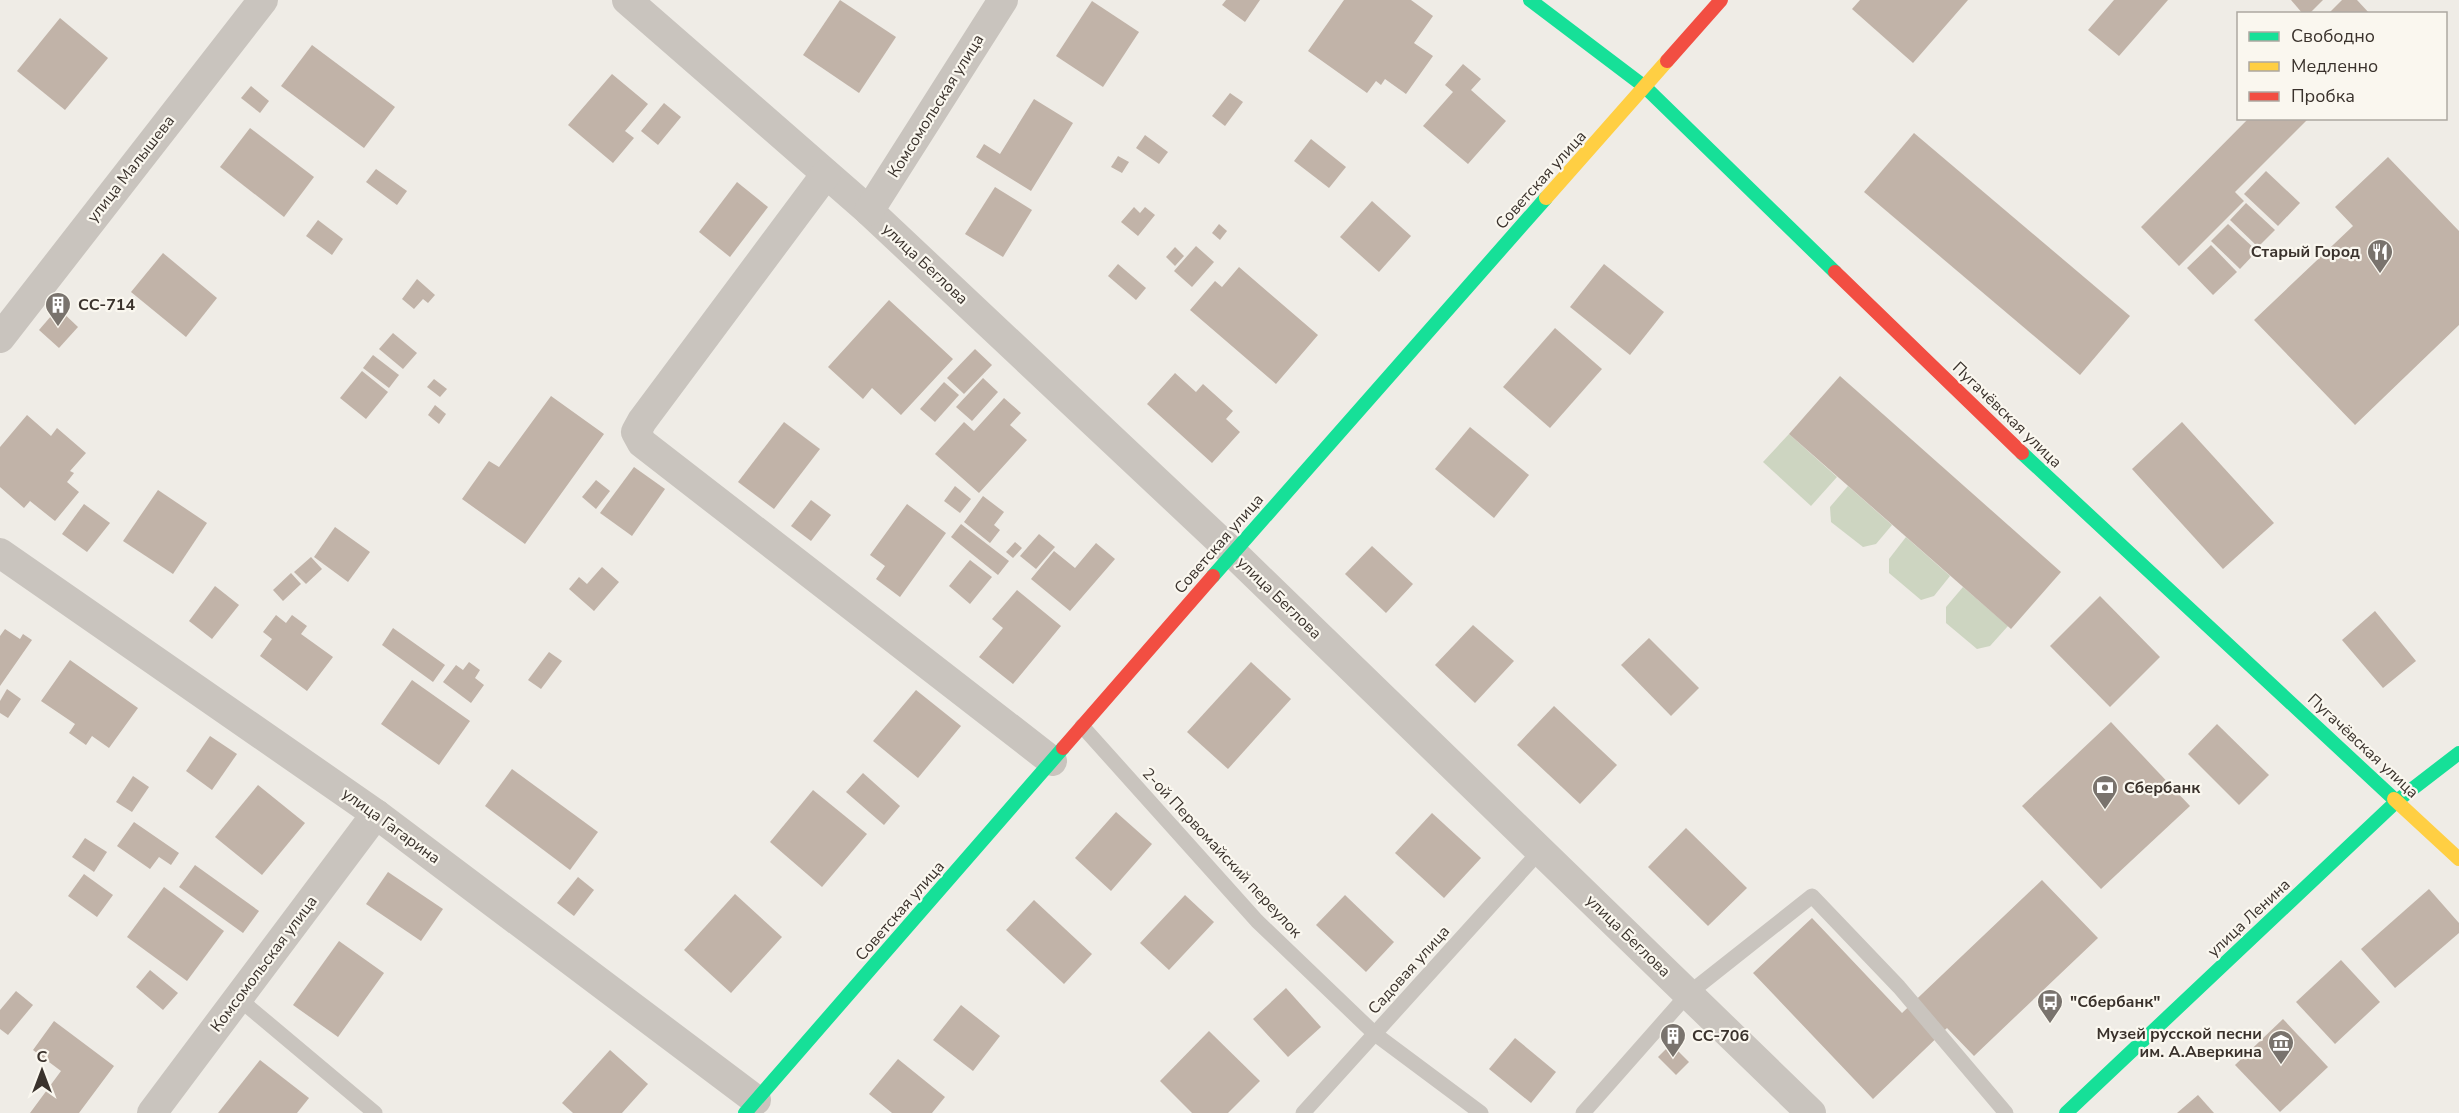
<svg xmlns="http://www.w3.org/2000/svg" width="2459" height="1113" font-family="'Nunito Sans',sans-serif">
  <style>
    .green { fill: #cdd5c1 }
    .building { fill: #c1b3a8 }
    .lines { fill: none; stroke-linecap: round; stroke-linejoin: round }
    .lane { stroke: #c9c4be; stroke-width: 15 }
    .street { stroke: #c9c4be; stroke-width: 30 }
    .fast { stroke: #16e098; stroke-width: 14 }
    .slow { stroke: #ffcf43; stroke-width: 14 }
    .jam { stroke: #f24e42; stroke-width: 14 }
    .labels { text-anchor: middle; dominant-baseline: central; stroke-width: 4.5; stroke-linejoin: round; paint-order: stroke }
    .street-label { font-size: 16px; fill: #3a322c; stroke: #faf7ef }
    .poi-label { font-size: 16px; font-weight: bold; fill: #3a322c; stroke: #faf7ef; text-anchor: start }
  </style>
  <rect width="100%" height="100%" fill="#efece6"/>
  <g class="green">
    <path d="M1789 434 1837 477 1811 506 1763 462Z"/>
    <path d="M1848 486 1892 525 1876 544 1863 547 1831 522 1830 507Z"/>
    <path d="M1906 537 1950 576 1934 596 1921 600 1889 573V559Z"/>
    <path d="M1963 587 2008 626 1990 646 1977 649 1946 623V607Z"/>
  </g>
  <g class="building">
    <path d="M840 0 896 37 859 93 803 55Z"/>
    <path d="M1226 0H1260L1245 22 1222 5Z"/>
    <path d="M1344 0H1411L1433 16 1414 43 1433 56 1406 94 1385 79 1381 85 1376 81 1367 93 1308 51Z"/>
    <path d="M1860 0H1968L1913 63 1852 9Z"/>
    <path d="M2114 0H2168L2119 56 2088 30Z"/>
    <path d="M2291 0H2323L2309 14H2303Z"/>
    <path d="M2342 0H2357L2370 14H2328Z"/>
    <path d="M1092 1 1139 32 1103 87 1056 56Z"/>
    <path d="M60 18 108 58 65 110 17 71Z"/>
    <path d="M312 45 395 107 364 148 281 86Z"/>
    <path d="M1463 64 1481 79 1471 90 1506 121 1468 164 1423 126 1453 92 1445 85Z"/>
    <path d="M612 74 648 104 625 131 634 138 613 163 568 125Z"/>
    <path d="M251 86 269 101 260 113 241 98Z"/>
    <path d="M1230 93 1243 102 1225 126 1212 116Z"/>
    <path d="M1034 99 1073 123 1031 191 976 157 984 144 1000 154Z"/>
    <path d="M664 103 681 117 658 145 641 131Z"/>
    <path d="M2249 118H2309L2235 192 2244 201 2179 266 2141 227Z"/>
    <path d="M250 128 314 177 284 217 220 167Z"/>
    <path d="M1914 133 2130 316 2080 375 1864 192Z"/>
    <path d="M1145 135 1168 152 1159 164 1136 148Z"/>
    <path d="M1311 139 1346 167 1329 188 1294 161Z"/>
    <path d="M1118 156 1129 162 1122 173 1111 167Z"/>
    <path d="M2388 157 2459 231V325L2355 425 2254 320 2353 226 2335 207Z"/>
    <path d="M376 169 407 191 397 205 366 182Z"/>
    <path d="M2266 171 2300 203 2278 226 2244 194Z"/>
    <path d="M737 182 768 207 730 257 699 232Z"/>
    <path d="M995 187 1032 210 1003 257 965 234Z"/>
    <path d="M1372 201 1411 236 1379 272 1340 237Z"/>
    <path d="M2246 203 2275 230 2258 247 2230 220Z"/>
    <path d="M1134 207 1140 213 1145 207 1155 215 1138 236 1121 222Z"/>
    <path d="M318 220 343 239 332 255 306 236Z"/>
    <path d="M1219 224 1227 231 1220 240 1212 233Z"/>
    <path d="M2228 224 2257 251 2240 269 2211 241Z"/>
    <path d="M2211 245 2237 272 2213 295 2187 268Z"/>
    <path d="M1196 246 1214 262 1192 287 1174 271Z"/>
    <path d="M1175 247 1184 256 1175 266 1166 257Z"/>
    <path d="M163 253 217 298 186 337 131 292Z"/>
    <path d="M1118 264 1146 288 1136 300 1108 276Z"/>
    <path d="M1604 264 1664 312 1630 355 1570 307Z"/>
    <path d="M1239 267 1318 335 1276 384 1190 310 1215 281 1222 287Z"/>
    <path d="M417 279 435 295 428 303 423 299 414 309 402 299Z"/>
    <path d="M889 300 953 359 901 415 872 388 863 399 828 367Z"/>
    <path d="M58 308 78 327 59 348 39 330Z"/>
    <path d="M1555 328 1602 369 1550 428 1503 387Z"/>
    <path d="M393 333 417 353 403 369 379 349Z"/>
    <path d="M975 349 992 365 964 394 947 378Z"/>
    <path d="M373 355 399 375 389 388 363 368Z"/>
    <path d="M362 371 388 392 366 419 340 398Z"/>
    <path d="M1175 373 1196 392 1203 384 1233 411 1226 419 1240 432 1212 463 1147 404Z"/>
    <path d="M1840 376 2061 572 2011 629 1789 434Z"/>
    <path d="M983 378 998 392 972 421 956 407Z"/>
    <path d="M434 379 447 389 440 397 427 387Z"/>
    <path d="M944 382 959 395 935 422 920 409Z"/>
    <path d="M551 396 604 434 525 544 462 499 489 461 499 467Z"/>
    <path d="M1004 398 1021 413 1010 425 1027 440 979 493 935 454 964 422 974 431Z"/>
    <path d="M435 405 446 414 439 424 428 415Z"/>
    <path d="M27 415 51 436 57 428 86 453 70 471 74 473 67 482 79 492 55 521 30 501 24 508 0 487V447Z"/>
    <path d="M784 422 820 449 774 509 738 482Z"/>
    <path d="M2182 422 2274 523 2223 569 2132 469Z"/>
    <path d="M1470 427 1529 475 1494 518 1435 469Z"/>
    <path d="M634 467 665 489 632 536 600 513Z"/>
    <path d="M596 480 610 491 596 509 582 497Z"/>
    <path d="M955 486 971 499 960 513 944 501Z"/>
    <path d="M158 490 207 523 173 574 123 541Z"/>
    <path d="M983 496 1004 512 994 525 1000 530 990 543 964 522Z"/>
    <path d="M811 500 831 515 811 541 791 526Z"/>
    <path d="M84 504 110 523 87 552 62 534Z"/>
    <path d="M907 504 946 533 900 597 876 579 885 566 870 555Z"/>
    <path d="M961 524 1009 561 998 575 951 537Z"/>
    <path d="M335 527 370 552 348 582 314 557Z"/>
    <path d="M1039 534 1055 547 1036 569 1020 556Z"/>
    <path d="M1015 542 1022 548 1013 558 1006 552Z"/>
    <path d="M1096 543 1115 559 1070 611 1031 579 1054 551 1075 568Z"/>
    <path d="M1372 546 1413 584 1386 613 1345 574Z"/>
    <path d="M311 557 322 569 306 584 294 572Z"/>
    <path d="M970 560 992 577 970 604 949 586Z"/>
    <path d="M602 567 619 582 594 611 569 589 579 577 587 584Z"/>
    <path d="M291 573 301 584 283 601 273 590Z"/>
    <path d="M215 586 239 605 212 639 189 621Z"/>
    <path d="M1017 590 1061 626 1013 684 979 657 1003 628 992 619Z"/>
    <path d="M2100 596 2160 657 2110 707 2050 646Z"/>
    <path d="M2375 611 2416 661 2383 688 2342 640Z"/>
    <path d="M276 615 286 623 292 615 307 626 301 634 333 657 307 691 260 656 272 639 263 632Z"/>
    <path d="M1473 625 1514 661 1475 703 1435 665Z"/>
    <path d="M393 628 445 665 433 682 382 645Z"/>
    <path d="M5 629 20 639 23 634 32 640 0 686V636Z"/>
    <path d="M1649 638 1699 688 1671 716 1621 665Z"/>
    <path d="M549 652 562 661 541 689 528 680Z"/>
    <path d="M70 660 138 708 109 748 92 736 86 745 69 733 75 724 41 701Z"/>
    <path d="M469 662 480 670 475 678 484 685 471 703 443 682 456 665 463 670Z"/>
    <path d="M1251 662 1291 699 1228 769 1187 732Z"/>
    <path d="M412 680 470 721 439 765 381 724Z"/>
    <path d="M7 689 21 699 8 718 0 713V701Z"/>
    <path d="M916 690 961 726 918 778 873 741Z"/>
    <path d="M1554 706 1617 765 1580 804 1517 745Z"/>
    <path d="M2111 722 2190 806 2101 889 2022 806Z"/>
    <path d="M2217 724 2269 775 2239 805 2188 754Z"/>
    <path d="M210 736 237 754 212 790 186 771Z"/>
    <path d="M512 769 598 832 570 870 485 806Z"/>
    <path d="M863 773 900 806 884 825 846 792Z"/>
    <path d="M133 776 149 787 132 812 116 802Z"/>
    <path d="M258 785 305 823 262 875 215 837Z"/>
    <path d="M813 790 867 834 822 887 770 842Z"/>
    <path d="M1116 812 1152 844 1111 891 1075 858Z"/>
    <path d="M1432 813 1481 858 1444 898 1395 853Z"/>
    <path d="M134 822 179 853 171 865 159 857 150 869 117 846Z"/>
    <path d="M1686 828 1747 888 1708 926 1648 867Z"/>
    <path d="M85 838 107 852 94 872 72 857Z"/>
    <path d="M195 865 259 911 243 933 179 887Z"/>
    <path d="M388 872 443 909 421 941 366 904Z"/>
    <path d="M84 874 113 895 97 917 68 896Z"/>
    <path d="M578 877 594 890 574 916 557 903Z"/>
    <path d="M2042 880 2098 938 1974 1056 1947 1028 1873 1099 1753 973 1812 918 1902 1013Z"/>
    <path d="M164 887 224 931 187 981 127 937Z"/>
    <path d="M2429 889 2459 923V933L2395 988 2361 949Z"/>
    <path d="M735 894 782 937 731 993 684 950Z"/>
    <path d="M1185 895 1214 922 1169 970 1140 943Z"/>
    <path d="M1345 895 1394 942 1366 972 1316 925Z"/>
    <path d="M1034 900 1092 954 1064 984 1006 930Z"/>
    <path d="M339 941 384 973 338 1037 293 1005Z"/>
    <path d="M2341 960 2380 1002 2335 1044 2296 1002Z"/>
    <path d="M150 970 178 993 163 1010 136 987Z"/>
    <path d="M1286 988 1321 1027 1288 1057 1253 1019Z"/>
    <path d="M16 991 33 1005 8 1035 0 1029V1010Z"/>
    <path d="M961 1005 1000 1036 973 1071 933 1040Z"/>
    <path d="M2283 1019 2328 1067 2280 1112 2235 1065Z"/>
    <path d="M54 1021 114 1066 79 1113H30L61 1071 33 1050Z"/>
    <path d="M1209 1031 1260 1081 1228 1113H1192L1160 1081Z"/>
    <path d="M1515 1038 1556 1072 1531 1103 1489 1069Z"/>
    <path d="M1671 1044 1689 1062 1676 1075 1658 1057Z"/>
    <path d="M610 1050 648 1084 622 1113H573L562 1103Z"/>
    <path d="M898 1059 945 1097 932 1113H892L869 1094Z"/>
    <path d="M260 1060 309 1098 297 1113H218Z"/>
    <path d="M2198 1095 2214 1113H2177Z"/>
  </g>
  <g class="lines">
    <g class="lane">
      <path d="M1082 726 1257 921 1375 1034 1481 1113"/>
      <path d="M238 998 375 1113"/>
      <path d="M1303 1113 1540 851"/>
      <path d="M1583 1113 1688 994 1812 896 1899 987 2006 1113"/>
    </g>
    <g class="street">
      <path d="M627 0 869 211 1233 553 1811 1113"/>
      <path d="M826 174 642 421 636 432 642 443 1052 761"/>
      <path d="M869 211 1003 0"/>
      <path d="M0 338 263 0"/>
      <path d="M0 553 376 814 756 1100"/>
      <path d="M152 1113 376 814"/>
    </g>
    <g class="fast">
      <path d="M1530 0 1645 87 1835 272"/>
      <path d="M2022 453 2394 799"/>
      <path d="M1213 576 1546 198"/>
      <path d="M745 1113 1063 748"/>
      <path d="M2066 1113 2398 800 2459 753"/>
    </g>
    <g class="slow">
      <path d="M1546 198 1667 61"/>
      <path d="M2394 799 2459 859"/>
    </g>
    <g class="jam">
      <path d="M1667 61 1721 0"/>
      <path d="M1835 272 2022 453"/>
      <path d="M1063 748 1213 576"/>
    </g>
  </g>
  <defs>
    <symbol id="restaurant-pin" viewBox="-11 -11 22 30"><path d="M0 17L-7.5 6A9.5 9.5 0 1 1 7.5 6Z" fill="#79736d" stroke="#faf7ef"/><path d="M-5-6h1v4h1v-4h1v4h1v-4h1v5L-1.5 .5V6h-2V.5L-5-1ZM5-6V6H3V1.5H1.5Q1.5-4 5-6Z" fill="#fff"/></symbol>
    <symbol id="building-pin" viewBox="-11 -11 22 30"><path d="M0 17L-7.5 6A9.5 9.5 0 1 1 7.5 6Z" fill="#79736d" stroke="#faf7ef"/><path d="M-4-6H4V6H1V3H-1V6H-4ZM-2.5-4.3h1.7v1.8h-1.7ZM.8-4.3h1.7v1.8H.8ZM-2.5-1h1.7V.8h-1.7ZM.8-1h1.7V.8H.8Z" fill="#fff"/></symbol>
    <symbol id="bank-pin" viewBox="-11 -11 22 30"><path d="M0 17L-7.5 6A9.5 9.5 0 1 1 7.5 6Z" fill="#79736d" stroke="#faf7ef"/><path d="M-6-4H6V4H-6ZM0-2.3a2.3 2.3 0 1 0 0 4.6a2.3 2.3 0 1 0 0-4.6Z" fill="#fff"/></symbol>
    <symbol id="bus-pin" viewBox="-11 -11 22 30"><path d="M0 17L-7.5 6A9.5 9.5 0 1 1 7.5 6Z" fill="#79736d" stroke="#faf7ef"/><path d="M-5-6H5V4H4V6H2V4H-2V6H-4V4H-5ZM-3.5-4V0h7V-4ZM-3.5 1.2v1.5H-2V1.2ZM2 1.2v1.5H3.5V1.2Z" fill="#fff"/></symbol>
    <symbol id="museum-pin" viewBox="-11 -11 22 30"><path d="M0 17L-7.5 6A9.5 9.5 0 1 1 7.5 6Z" fill="#79736d" stroke="#faf7ef"/><path d="M0-6L6-3V-2H-6V-3ZM-5-1h2V3h-2ZM-1-1h2V3h-2ZM3-1h2V3H3ZM-6 4H6V6H-6Z" fill="#fff"/></symbol>
  </defs>
  <g fill-rule="evenodd">
    <use href="#restaurant-pin" x="2365" y="237" width="30" height="40"/>
    <use href="#building-pin" x="43" y="290" width="30" height="40"/>
    <use href="#bank-pin" x="2090" y="773" width="30" height="40"/>
    <use href="#bus-pin" x="2035" y="987" width="30" height="40"/>
    <use href="#building-pin" x="1658" y="1021" width="30" height="40"/>
    <use href="#museum-pin" x="2266" y="1028" width="30" height="40"/>
  </g>
  <g class="labels">
    <g class="street-label">
      <text transform="translate(936 106) rotate(-58)">Комсомольская улица</text>
      <text transform="translate(131 169) rotate(-52)">улица Малышева</text>
      <text transform="translate(1541 180) rotate(-48)">Советская улица</text>
      <text transform="translate(925 264) rotate(43)">улица Беглова</text>
      <text transform="translate(2007 415) rotate(44)">Пугачёвская улица</text>
      <text transform="translate(1219 544) rotate(-49)">Советская улица</text>
      <text transform="translate(1279 598) rotate(44)">улица Беглова</text>
      <text transform="translate(2363 746) rotate(43)">Пугачёвская улица</text>
      <text transform="translate(391 826) rotate(36)">улица Гагарина</text>
      <text transform="translate(1222 853) rotate(47)">2-ой Первомайский переулок</text>
      <text transform="translate(900 911) rotate(-49)">Советская улица</text>
      <text transform="translate(2249 918) rotate(-43)">улица Ленина</text>
      <text transform="translate(1628 936) rotate(44)">улица Беглова</text>
      <text transform="translate(264 964) rotate(-53)">Комсомольская улица</text>
      <text transform="translate(1409 970) rotate(-48)">Садовая улица</text>
    </g>
    <g class="poi-label">
      <text x="2360" y="252" text-anchor="end">Старый Город</text>
      <text x="78" y="305">СС-714</text>
      <text x="2124" y="788">Сбербанк</text>
      <text x="2070" y="1002">"Сбербанк"</text>
      <text x="2262" y="1034" text-anchor="end">Музей русской песни<tspan x="2262" dy="18">им. А.Аверкина</tspan></text>
      <text x="1692" y="1036">СС-706</text>
    </g>
  </g>
  <rect x="2237" y="12" width="210" height="108" fill="#faf7ef" stroke="#ada8a1" stroke-width="1.5"/>
  <rect x="2249" y="32" width="30" height="9" fill="#16e098" stroke="#ada8a1" stroke-width="1.5"/>
  <text x="2291" y="42" font-size="18" fill="#3a322c">Свободно</text>
  <rect x="2249" y="62" width="30" height="9" fill="#ffcf43" stroke="#ada8a1" stroke-width="1.5"/>
  <text x="2291" y="72" font-size="18" fill="#3a322c">Медленно</text>
  <rect x="2249" y="92" width="30" height="9" fill="#f24e42" stroke="#ada8a1" stroke-width="1.5"/>
  <text x="2291" y="102" font-size="18" fill="#3a322c">Пробка</text>
  <g transform="translate(42 1071)" stroke="#faf7ef" stroke-width="4.5" paint-order="stroke">
  <path d="M0-4.5L10 22L0 15L-10 22Z" fill="#3a322c"/>
  <text y="-9" font-size="16" font-weight="bold" text-anchor="middle" fill="#3a322c">С</text>
  </g>
</svg>
